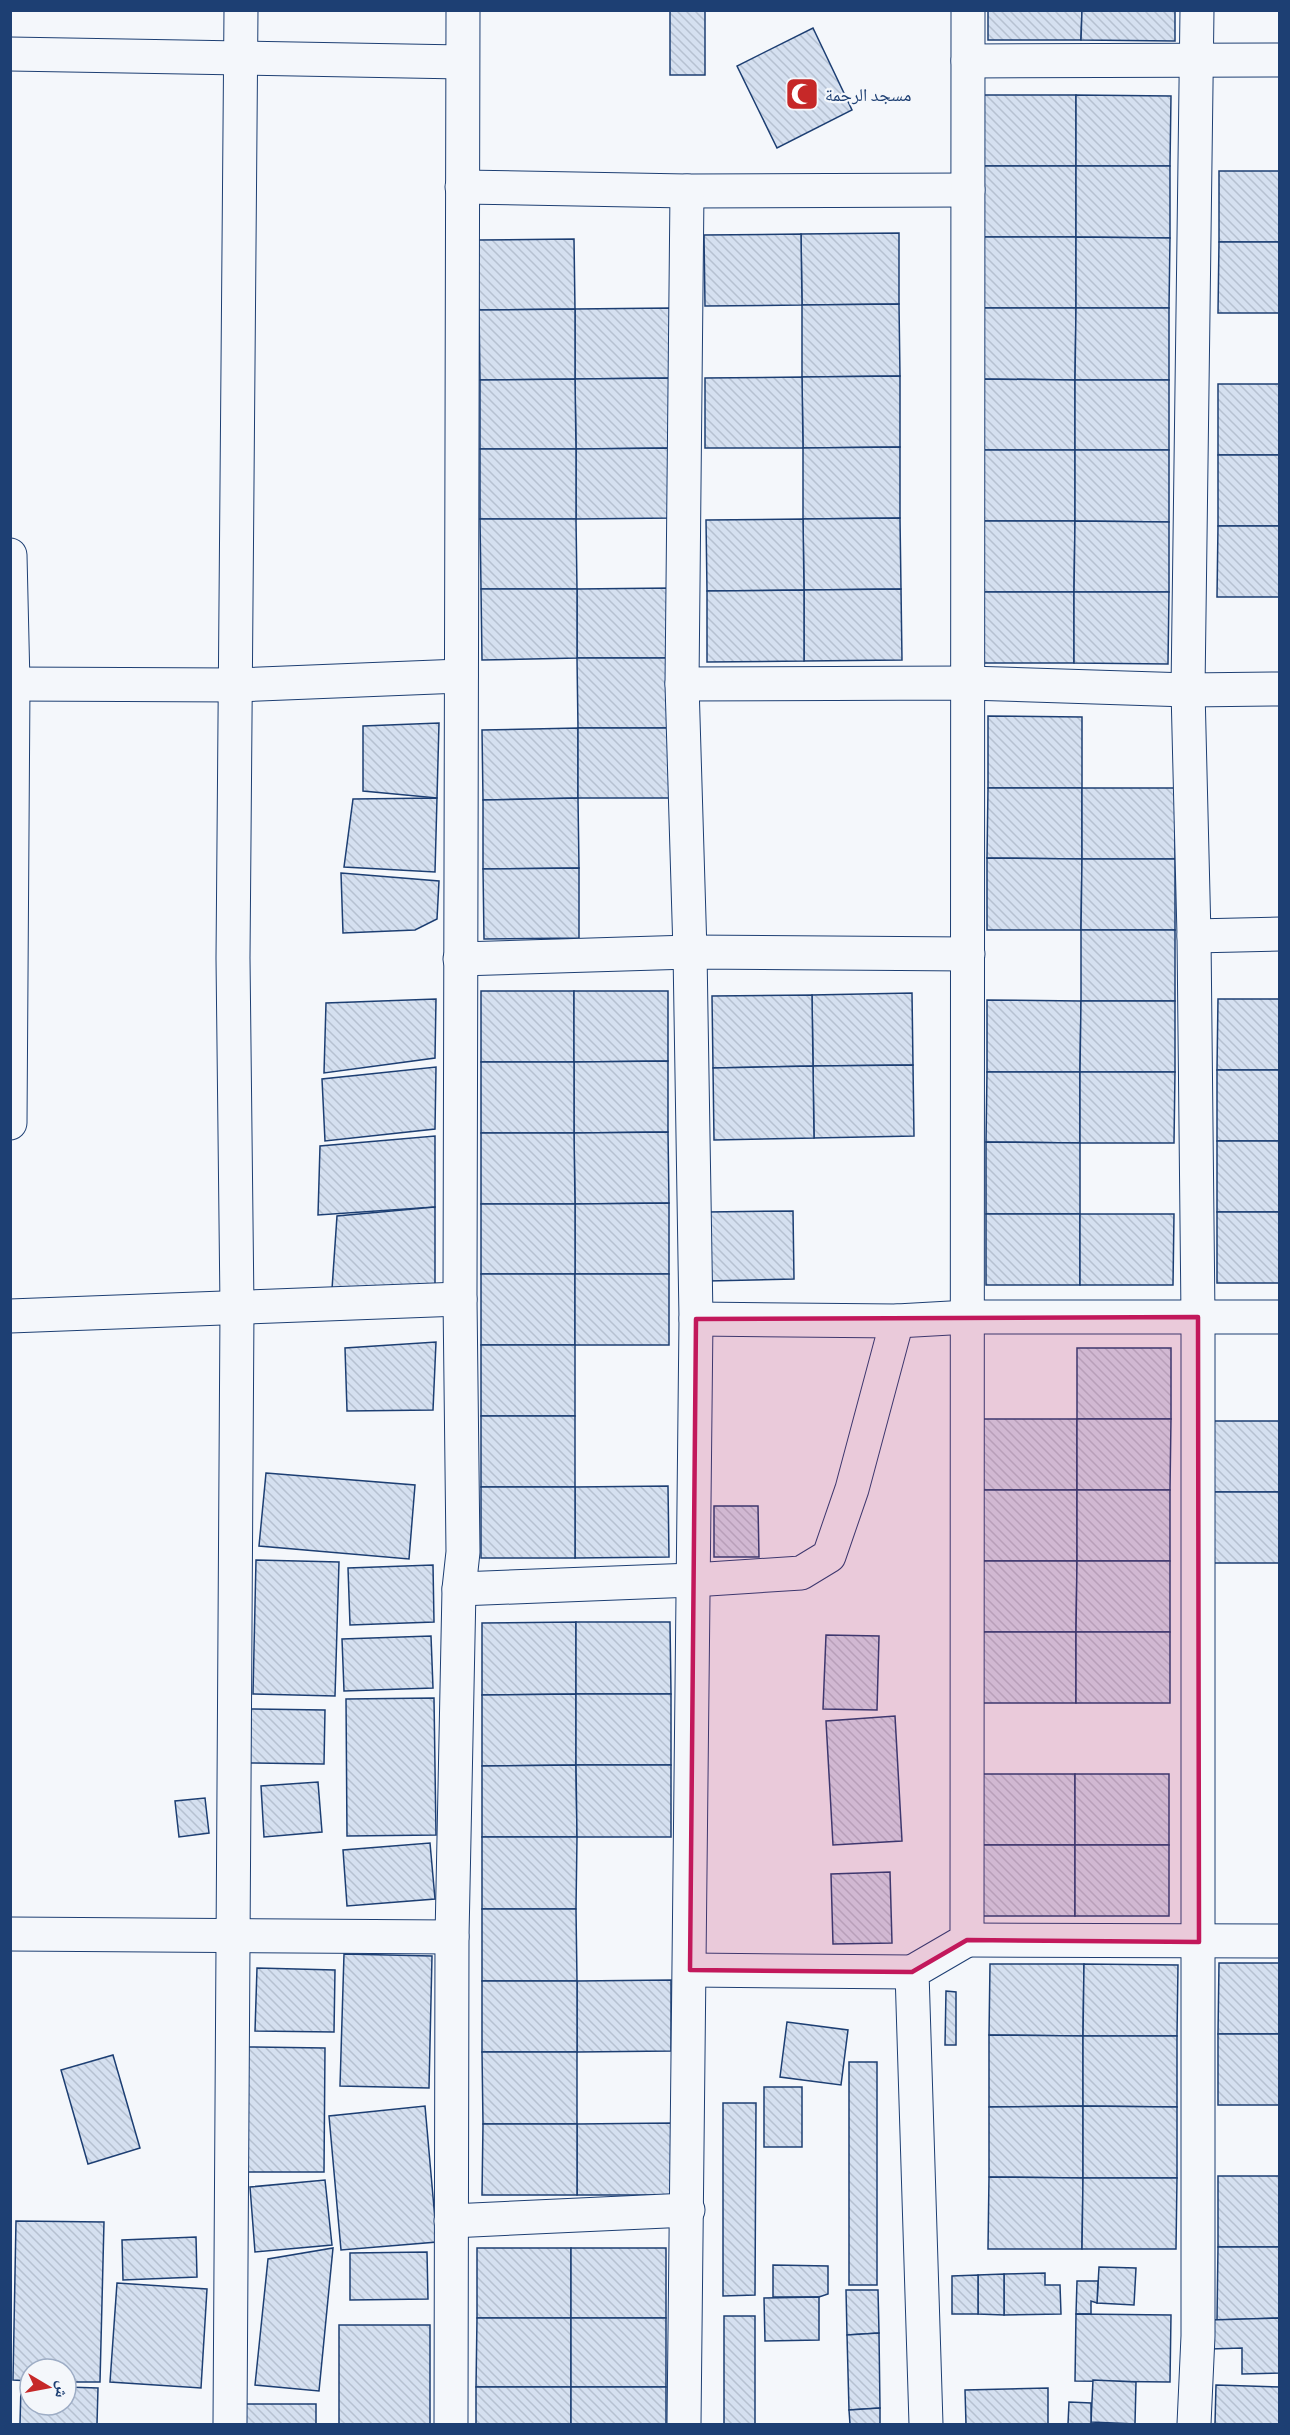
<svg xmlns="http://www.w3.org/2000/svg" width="1290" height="2435" font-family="Commissioner,'Noto Naskh Arabic',sans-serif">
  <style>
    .building { fill: url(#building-back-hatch); stroke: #1d3f73; stroke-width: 1.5 }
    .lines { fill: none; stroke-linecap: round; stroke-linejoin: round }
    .minor-casing { stroke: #1d3f73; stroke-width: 35 }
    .minor { stroke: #f4f7fb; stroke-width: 33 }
    .marked { fill: #c2185b; fill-opacity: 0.2; stroke: #c2185b; stroke-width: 4.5; stroke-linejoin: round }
    .labels { text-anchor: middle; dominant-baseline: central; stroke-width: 4.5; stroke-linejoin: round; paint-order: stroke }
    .poi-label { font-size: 18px; fill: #1d3f73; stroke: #f4f7fb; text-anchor: start }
  </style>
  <defs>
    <pattern id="building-back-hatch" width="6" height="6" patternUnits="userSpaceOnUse" patternTransform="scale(1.5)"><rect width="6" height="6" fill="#d5e0f0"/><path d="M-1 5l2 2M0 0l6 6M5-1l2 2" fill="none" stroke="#b6c1d1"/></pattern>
  </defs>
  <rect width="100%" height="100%" fill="#f4f7fb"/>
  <g class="building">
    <rect x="670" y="10" width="35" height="65"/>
    <path d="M988 10H1082L1081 40H988Z"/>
    <path d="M1082 10H1175V41L1081 40Z"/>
    <path d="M813 28 852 110 777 148 737 66Z"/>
    <path d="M983 95H1076V166H982Z"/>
    <path d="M1076 95 1171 96 1170 166H1076Z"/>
    <rect x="982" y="166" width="94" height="71"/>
    <path d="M1076 166H1170V238L1076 237Z"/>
    <rect x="1219" y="171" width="61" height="71"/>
    <path d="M899 233V304L802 305 801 234Z"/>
    <path d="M801 234 802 305 705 306 704 235Z"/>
    <path d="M982 237H1076V308H981Z"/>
    <path d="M1076 237 1170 238 1169 308H1076Z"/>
    <path d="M574 239 575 309 479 310 478 240Z"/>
    <path d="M1219 242H1280V313H1218Z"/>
    <path d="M899 304 900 376 802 377V305Z"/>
    <path d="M670 308 671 378 575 379V309Z"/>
    <path d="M981 308H1076L1075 380 981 379Z"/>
    <path d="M1076 308H1169V380H1075Z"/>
    <path d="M575 309V379L480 380 479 310Z"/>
    <path d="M900 376V447L803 448 802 377Z"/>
    <path d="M802 377 803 448H705V378Z"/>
    <path d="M671 378V448L576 449 575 379Z"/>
    <path d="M575 379 576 449H480V380Z"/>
    <path d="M981 379 1075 380V450H981Z"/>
    <rect x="1075" y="380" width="94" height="70"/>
    <rect x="1218" y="384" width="62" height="71"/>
    <path d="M900 447V518L803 519V448Z"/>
    <path d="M671 448 672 518 576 519V449Z"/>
    <rect x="480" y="449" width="96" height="70"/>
    <rect x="981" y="450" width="94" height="71"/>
    <path d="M1075 450H1169V522L1075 521Z"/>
    <rect x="1218" y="455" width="62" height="71"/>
    <path d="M900 518 901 589 804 590 803 519Z"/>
    <path d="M480 519H576L577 589H481Z"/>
    <path d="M803 519 804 590 707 591 706 520Z"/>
    <path d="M981 521H1075L1074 592H981Z"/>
    <path d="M1075 521 1169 522V592H1074Z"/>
    <path d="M1218 526H1280V597H1217Z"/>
    <path d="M672 588 673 658H577V589Z"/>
    <path d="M481 589H577V658L482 660Z"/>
    <path d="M901 589 902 660 804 661V590Z"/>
    <path d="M804 590V661L707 662V591Z"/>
    <path d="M981 592H1074V663H980Z"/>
    <path d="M1074 592H1169L1168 664 1074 663Z"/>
    <path d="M577 658H673V728H578Z"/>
    <path d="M988 716 1082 717V788H988Z"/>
    <path d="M439 723 437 798 363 791V726Z"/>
    <path d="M578 728V798L483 800 482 730Z"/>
    <path d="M578 728H673L674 798H578Z"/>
    <path d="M988 788H1082V859L987 858Z"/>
    <rect x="1082" y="788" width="93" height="71"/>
    <path d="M437 798 435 872 344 867 353 799Z"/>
    <path d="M578 798 579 868 483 869V800Z"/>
    <path d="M987 858 1082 859 1081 930H987Z"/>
    <path d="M1082 859H1175V930H1081Z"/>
    <path d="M579 868V938L484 939 483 869Z"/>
    <path d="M341 873 439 881 437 919 415 930 343 933Z"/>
    <rect x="1081" y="930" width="94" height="71"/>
    <rect x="481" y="991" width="93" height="71"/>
    <path d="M574 991H668V1061L574 1062Z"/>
    <path d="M912 993 913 1065 813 1066 812 995Z"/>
    <path d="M812 995 813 1066 713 1068 712 996Z"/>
    <path d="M436 999 435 1058 324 1073 326 1003Z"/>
    <path d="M1218 999H1280V1070H1217Z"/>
    <path d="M987 1000 1081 1001 1080 1072H987Z"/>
    <path d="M1081 1001H1175V1072H1080Z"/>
    <path d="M668 1061V1132L574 1133V1062Z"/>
    <rect x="481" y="1062" width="93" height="71"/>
    <path d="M913 1065 914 1136 814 1138 813 1066Z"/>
    <path d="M813 1066 814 1138 714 1140 713 1068Z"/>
    <path d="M436 1067 435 1129 325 1141 322 1079Z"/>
    <rect x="1217" y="1070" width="63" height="71"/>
    <path d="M987 1072H1080V1143L986 1142Z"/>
    <path d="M1080 1072H1175L1174 1143H1080Z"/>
    <path d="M668 1132 669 1203 575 1204 574 1133Z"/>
    <path d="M481 1133H574L575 1204H481Z"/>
    <path d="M435 1136V1207L318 1215 320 1146Z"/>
    <rect x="1217" y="1141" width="63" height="71"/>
    <path d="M986 1142 1080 1143V1214H986Z"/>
    <path d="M669 1203V1274H575V1204Z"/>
    <rect x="481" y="1204" width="94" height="70"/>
    <path d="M435 1207V1289H332L337 1216Z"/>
    <path d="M793 1211 794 1279 708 1281 707 1212Z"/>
    <rect x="1217" y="1212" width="63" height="71"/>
    <rect x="986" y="1214" width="94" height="71"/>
    <path d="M1080 1214H1174L1173 1285H1080Z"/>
    <rect x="481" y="1274" width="94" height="71"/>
    <rect x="575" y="1274" width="94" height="71"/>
    <path d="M436 1342 433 1410 347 1411 345 1348Z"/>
    <rect x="481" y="1345" width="94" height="71"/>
    <rect x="1077" y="1348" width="94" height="71"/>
    <rect x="481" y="1416" width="94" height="71"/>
    <rect x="983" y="1419" width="94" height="71"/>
    <path d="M1077 1419H1171L1170 1490H1077Z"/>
    <path d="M1213 1421H1280V1492H1212Z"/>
    <path d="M266 1473 415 1485 409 1559 259 1546Z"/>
    <path d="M668 1486 669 1557 575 1558V1487Z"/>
    <rect x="481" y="1487" width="94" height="71"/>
    <path d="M983 1490H1077V1561H982Z"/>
    <rect x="1077" y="1490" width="93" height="71"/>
    <rect x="1212" y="1492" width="68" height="71"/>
    <path d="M714 1506H758L759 1557H714Z"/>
    <path d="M256 1560 339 1562 335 1696 253 1694Z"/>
    <path d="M982 1561H1077L1076 1632H982Z"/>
    <path d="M1077 1561H1170V1632H1076Z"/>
    <path d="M433 1565 434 1622 350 1625 348 1568Z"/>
    <path d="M576 1622V1694L482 1695V1623Z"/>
    <path d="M576 1622H670L671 1694H576Z"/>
    <rect x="982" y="1632" width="94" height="71"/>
    <rect x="1076" y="1632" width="94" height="71"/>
    <path d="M826 1635 879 1636 877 1710 823 1709Z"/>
    <path d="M431 1636 433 1688 344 1691 342 1639Z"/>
    <path d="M576 1694V1765L482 1766V1695Z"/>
    <rect x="576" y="1694" width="95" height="71"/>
    <path d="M434 1698 436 1835 347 1836 346 1699Z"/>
    <path d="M251 1709 325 1710 324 1764 250 1763Z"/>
    <path d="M895 1716 902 1841 833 1845 826 1721Z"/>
    <path d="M576 1765 577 1837H482V1766Z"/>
    <path d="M576 1765H671V1837H577Z"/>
    <rect x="981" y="1774" width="94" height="71"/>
    <rect x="1075" y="1774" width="94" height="71"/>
    <path d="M318 1782 322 1832 264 1837 261 1786Z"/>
    <path d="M205 1798 209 1833 179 1837 175 1801Z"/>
    <path d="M482 1837H577L576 1909H482Z"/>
    <path d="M430 1843 435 1899 347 1906 343 1850Z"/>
    <rect x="981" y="1845" width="94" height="71"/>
    <rect x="1075" y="1845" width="94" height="71"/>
    <path d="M890 1872 892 1943 833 1944 831 1874Z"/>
    <path d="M482 1909H576L577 1981H482Z"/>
    <path d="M344 1954 432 1956 429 2088 340 2086Z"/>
    <path d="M1219 1963H1280V2034H1218Z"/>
    <path d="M990 1964H1084L1083 2036 989 2035Z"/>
    <path d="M1084 1964 1178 1965 1177 2036H1083Z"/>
    <path d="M257 1968 335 1970 334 2032 255 2031Z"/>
    <path d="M671 1980V2051L577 2052V1981Z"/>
    <rect x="482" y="1981" width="95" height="71"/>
    <path d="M946 1991 956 1992V2045H945Z"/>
    <path d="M787 2022 848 2030 841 2085 780 2077Z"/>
    <rect x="1218" y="2034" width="62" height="71"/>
    <path d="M989 2035 1083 2036V2106L989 2107Z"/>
    <path d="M1083 2036H1177V2107L1083 2106Z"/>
    <path d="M248 2047 325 2048 324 2172H247Z"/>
    <path d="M482 2052H577V2124H483Z"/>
    <path d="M113 2055 140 2148 88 2164 61 2070Z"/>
    <rect x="849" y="2062" width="28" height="223"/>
    <rect x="764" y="2087" width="38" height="60"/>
    <path d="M723 2103H756L755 2295 723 2296Z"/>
    <path d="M425 2106 437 2242 341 2250 329 2116Z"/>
    <path d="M1083 2106V2178L989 2177V2107Z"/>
    <path d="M1083 2106 1177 2107V2178H1083Z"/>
    <path d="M671 2123V2195H577V2124Z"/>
    <path d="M483 2124H577V2195H482Z"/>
    <rect x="1218" y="2176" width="62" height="71"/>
    <path d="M989 2177 1083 2178 1082 2249H988Z"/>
    <path d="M1083 2178H1177L1176 2249H1082Z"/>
    <path d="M325 2180 332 2245 255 2252 250 2187Z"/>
    <path d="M16 2221 104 2222 100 2382H66V2369H30V2381L13 2380Z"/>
    <path d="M196 2237 197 2277 123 2280 122 2240Z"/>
    <path d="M1218 2247H1280V2318L1217 2320Z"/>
    <path d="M333 2248 319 2391 255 2385 268 2259Z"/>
    <rect x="477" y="2248" width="94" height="70"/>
    <rect x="571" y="2248" width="95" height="70"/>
    <path d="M427 2252 428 2299 350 2300V2253Z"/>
    <path d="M773 2265 828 2266V2294L819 2297H773Z"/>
    <path d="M1099 2267 1136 2268 1134 2305 1097 2303Z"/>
    <path d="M1045 2273V2285H1060L1061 2314 1004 2315V2274Z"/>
    <path d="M1004 2274V2315L978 2314V2275Z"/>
    <path d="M978 2275V2314H952V2276Z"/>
    <path d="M1077 2281H1098L1097 2303 1091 2301V2314H1076Z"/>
    <path d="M117 2283 207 2289 201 2388 110 2382Z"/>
    <path d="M846 2290H878L879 2333 847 2335Z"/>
    <path d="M819 2297V2340L765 2341 764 2298Z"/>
    <path d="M1076 2314 1171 2315 1170 2382 1075 2381Z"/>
    <rect x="724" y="2316" width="31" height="108"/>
    <path d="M477 2318H571V2387H476Z"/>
    <rect x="571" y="2318" width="95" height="69"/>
    <path d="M1280 2318V2373L1242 2374V2348L1210 2349 1209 2320Z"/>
    <rect x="339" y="2325" width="91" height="99"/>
    <path d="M879 2333 880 2408 849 2410 847 2335Z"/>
    <path d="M1093 2380 1136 2382 1135 2424 1091 2422Z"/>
    <path d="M1216 2385 1280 2387V2424H1215Z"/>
    <path d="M21 2386H30V2405H66V2387L98 2388 97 2424H20Z"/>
    <rect x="476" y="2387" width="95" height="37"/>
    <rect x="571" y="2387" width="95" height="37"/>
    <path d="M1048 2388V2424H966L965 2390Z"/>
    <path d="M1069 2402 1091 2403V2424H1068Z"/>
    <rect x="239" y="2404" width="77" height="20"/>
    <path d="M880 2408V2424H850L849 2410Z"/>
  </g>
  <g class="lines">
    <defs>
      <g id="minor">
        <path d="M10 54 462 62"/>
        <path d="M968 61 1280 60"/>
        <path d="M462 187 687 191 968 190"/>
        <path d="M10 555 13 684 10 1123"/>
        <path d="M10 684 237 685 461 676"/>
        <path d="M682 684 968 683 1188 690 1280 689"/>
        <path d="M1194 936 1280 934"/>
        <path d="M460 959 690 952 968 954"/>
        <path d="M10 1316 460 1299"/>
        <path d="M696 1319 897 1321 968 1317H1280"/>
        <path d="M459 1589 693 1580 801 1573 829 1556 852 1489 897 1321"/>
        <path d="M10 1934 452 1937"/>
        <path d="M967 1940 1280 1941"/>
        <path d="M690 1970 912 1972"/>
        <path d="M451 2221 688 2210"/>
        <path d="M230 2424 237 1308 233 958 241 10"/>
        <path d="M451 2424 452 1937 459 1589 463 1552 460 1299 463 10"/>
        <path d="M684 2424 696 1319 690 952 682 684 687 191"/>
        <path d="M926 2424 912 1972 967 1940 968 10"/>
        <path d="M1194 2424 1198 2336V1317L1194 936 1188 690 1197 10"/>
      </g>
    </defs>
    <use href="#minor" class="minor-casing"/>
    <use href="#minor" class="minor"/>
  </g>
  <path class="marked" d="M1198 1317 1199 1942 967 1940 912 1972 690 1970 696 1319Z"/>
  <defs>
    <symbol id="mosque-square" viewBox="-11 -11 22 22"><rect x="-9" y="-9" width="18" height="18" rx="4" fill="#c62828" stroke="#f4f7fb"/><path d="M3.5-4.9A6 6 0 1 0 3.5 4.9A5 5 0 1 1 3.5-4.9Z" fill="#fff"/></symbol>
  </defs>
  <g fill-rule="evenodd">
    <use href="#mosque-square" x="783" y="75" width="38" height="38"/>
  </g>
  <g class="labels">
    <g class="poi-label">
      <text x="825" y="94">مسجد الرحمة</text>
    </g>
  </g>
  <rect width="1290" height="2435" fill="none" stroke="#1d3f73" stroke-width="24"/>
  <g transform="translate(48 2387) rotate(100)"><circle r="28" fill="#f4f7fb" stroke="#9eadc5" stroke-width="1.5"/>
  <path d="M0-4.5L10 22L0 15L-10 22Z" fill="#c62828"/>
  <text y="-9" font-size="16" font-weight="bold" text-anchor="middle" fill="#1d3f73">ش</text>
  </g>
</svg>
